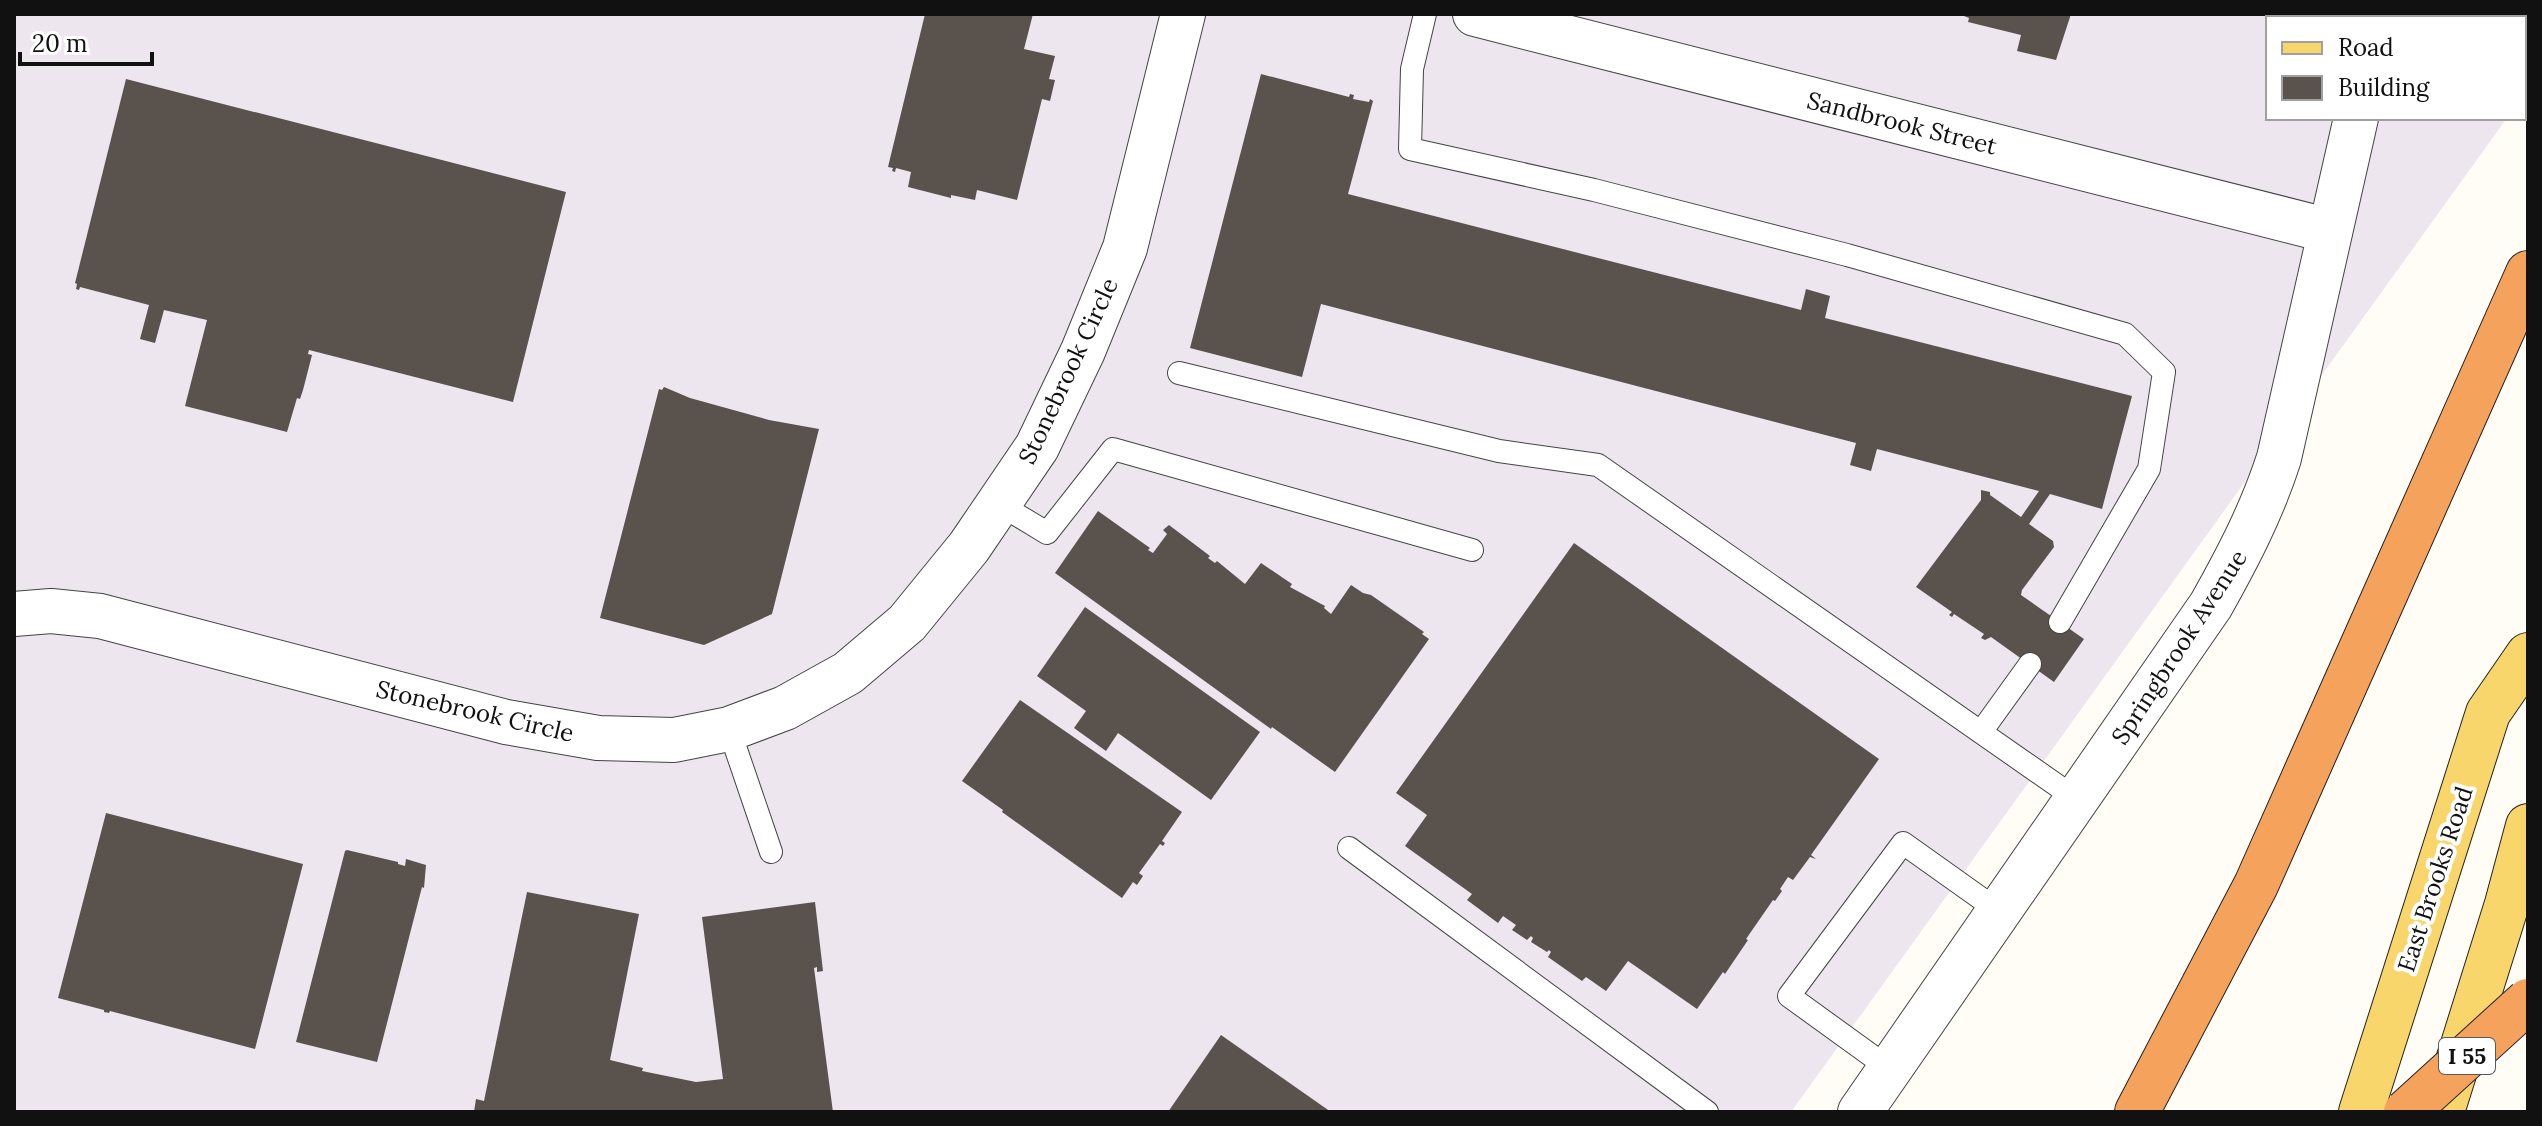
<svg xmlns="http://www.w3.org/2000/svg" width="2542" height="1126" font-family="Lora,serif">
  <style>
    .industrial { fill: #eee6ef }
    .building { fill: #5a524d }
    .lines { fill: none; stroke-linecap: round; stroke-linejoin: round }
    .service-casing { stroke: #444; stroke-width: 24 }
    .minor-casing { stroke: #444; stroke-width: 46 }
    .primary-casing { stroke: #222; stroke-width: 46 }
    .motorway-casing { stroke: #222; stroke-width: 46 }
    .service { stroke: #fff; stroke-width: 22 }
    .minor { stroke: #fff; stroke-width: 44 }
    .primary { stroke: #f9d66b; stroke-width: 44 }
    .motorway { stroke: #f5a25d; stroke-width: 44 }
    .motorway-bridge-casing { stroke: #222; stroke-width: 46; stroke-linecap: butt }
    .motorway-bridge { stroke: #f5a25d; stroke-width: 44 }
    .labels { text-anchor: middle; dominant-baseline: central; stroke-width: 8; stroke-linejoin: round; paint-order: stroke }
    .shield { fill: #fff; stroke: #585858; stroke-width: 2 }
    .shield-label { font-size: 22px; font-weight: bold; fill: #111 }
    .street-label { font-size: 24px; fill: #111; stroke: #fff }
  </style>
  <rect width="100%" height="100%" fill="#fffdf5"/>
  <path class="industrial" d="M14 14H2528V89L2524 95V18H2268V118H2507L1791 1112H14Z"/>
  <g class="building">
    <path d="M925 14H1033L1024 49 1055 56 1049 79 1055 80 1050 101 1042 99 1017 200 977 190 975 200 951 195V198L908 187 911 172 896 168 895 172 892 171 893 168 888 167Z"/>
    <path d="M1959 14H2071L2056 60 2017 51 2021 35 1968 22 1969 18Z"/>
    <path d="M1261 74 1349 97 1350 94 1354 95 1353 99 1369 102 1370 99 1373 101 1348 194 1801 310 1806 289 1830 296 1825 318 2132 396 2102 509 2050 494 2029 524 2053 541 2054 547 2022 590 2021 595 2084 639 2054 682 1991 637 1985 640 1981 638 1984 634 1954 614 1952 617 1949 615 1952 612 1916 587 1981 500V490L1990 492V495L2021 517 2039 491 1877 449 1871 471 1850 465 1856 443 1321 304 1302 377 1190 348Z"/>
    <path d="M126 79 566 192 513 402 309 350 308 354 312 355 303 390 300 399 297 398 287 432 185 406 207 320 164 310 155 343 140 339 149 305 80 287 79 290 76 289 77 284 75 283Z"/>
    <path d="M664 387 690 398 769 420 819 429 772 614 704 645 600 618 659 389 662 390Z"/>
    <path d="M1098 511 1150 548 1148 550 1153 553 1167 534 1163 530 1169 525 1210 556 1208 558 1215 563 1217 561 1245 584 1261 563 1292 584 1290 587 1325 606 1324 608 1331 614 1351 585 1363 593 1371 595 1424 632 1422 634 1429 639 1335 772 1272 727 1271 729 1055 573Z"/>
    <path d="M1574 543 1879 759 1811 855 1816 859 1810 857 1793 880 1788 877 1780 889 1782 891 1775 901 1773 900 1746 939 1748 940 1725 974 1723 972 1697 1009 1628 961 1606 991 1586 977 1582 981 1548 957 1551 952 1549 950 1547 952 1531 942 1533 938 1531 936 1527 940 1512 930 1516 925 1503 916 1498 923 1467 900 1472 894 1405 846 1427 815 1396 793Z"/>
    <path d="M1085 607 1260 732 1211 800 1118 733 1106 751 1074 728 1086 711 1037 676Z"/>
    <path d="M1020 700 1182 812 1162 841 1165 843 1163 846 1160 844 1139 873 1143 876 1137 885 1133 882 1122 898 1002 812 1003 810 962 781Z"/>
    <path d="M106 813 303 864 255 1049 110 1011 109 1013 104 1012V1010L58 998Z"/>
    <path d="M347 850 398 862V864L405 866 406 859 426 865 424 888 422 887 377 1062 296 1042 345 851Z"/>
    <path d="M527 892 639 914 610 1060 643 1068 642 1071 696 1082 723 1079 702 917 815 902 823 971 817 972V967L814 968 833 1112H474L476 1099 484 1101Z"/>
    <path d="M1221 1035 1331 1112H1168Z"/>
  </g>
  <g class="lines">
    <defs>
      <g id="service">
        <path d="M1425 14 1412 69 1410 149 1594 190 1847 255 2125 334 2164 372 2149 469 2060 622"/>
        <path d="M1179 373 1499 451 1598 465 2078 800"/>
        <path d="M999 504 1047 533 1113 449 1472 550"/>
        <path d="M729 729 771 852"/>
        <path d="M1981 732 2030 664"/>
        <path d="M1349 848 1707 1112"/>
        <path d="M1890 1069 1789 996 1903 843 2000 912"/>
      </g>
      <g id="minor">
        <path d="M1475 14 2330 231"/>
        <path d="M2379 18 2380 14"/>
        <path d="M14 614 51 611 100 616 506 722 598 738 674 740 729 729 785 708 848 673 907 623 969 547 1037 447 1083 351 1125 248 1183 14"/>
        <path d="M1860 1112 2211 605C2238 557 2262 511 2279 458L2356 118"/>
      </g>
      <g id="primary">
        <path d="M2361 1112 2488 713 2528 655"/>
        <path d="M2442 1112 2507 904 2528 826"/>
      </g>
      <path id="motorway" d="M2137 1112 2256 885 2528 273"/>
    </defs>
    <use href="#service" class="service-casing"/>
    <use href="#minor" class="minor-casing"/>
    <use href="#primary" class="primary-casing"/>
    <use href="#motorway" class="motorway-casing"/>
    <use href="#service" class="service"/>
    <use href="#minor" class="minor"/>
    <use href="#primary" class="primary"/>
    <use href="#motorway" class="motorway"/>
    <defs>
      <path id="motorway-bridge" d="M2406 1112 2528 1001"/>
    </defs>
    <use href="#motorway-bridge" class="motorway-bridge-casing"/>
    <use href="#motorway-bridge" class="motorway-bridge"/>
  </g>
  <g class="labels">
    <rect class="shield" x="2439" y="1038" width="56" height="36" rx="6"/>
    <g class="shield-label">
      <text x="2467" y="1056">I 55</text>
    </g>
    <g class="street-label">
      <text transform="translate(1902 123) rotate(14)">Sandbrook Street</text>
      <text transform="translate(1068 371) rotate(-65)">Stonebrook Circle</text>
      <text transform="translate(2179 647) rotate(-57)">Springbrook Avenue</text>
      <text transform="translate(475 711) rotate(13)">Stonebrook Circle</text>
      <text transform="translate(2435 879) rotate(-72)">East Brooks Road</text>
    </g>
  </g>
  <rect width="2542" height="1126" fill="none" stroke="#111111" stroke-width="32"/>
  <rect x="2266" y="16" width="260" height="104" fill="#ffffff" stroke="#a0a0a0" stroke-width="2"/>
  <rect x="2282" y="42" width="40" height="12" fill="#f9d66b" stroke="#a0a0a0" stroke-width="2"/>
  <text x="2338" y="56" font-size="24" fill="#111111">Road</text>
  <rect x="2282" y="76" width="40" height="24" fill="#5a524d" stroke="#a0a0a0" stroke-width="2"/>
  <text x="2338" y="96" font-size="24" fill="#111111">Building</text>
  <path d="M20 52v12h132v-12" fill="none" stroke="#111111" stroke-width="4"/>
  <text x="32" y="52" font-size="24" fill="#111111" stroke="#ffffff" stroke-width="6" paint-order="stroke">20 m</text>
</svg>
